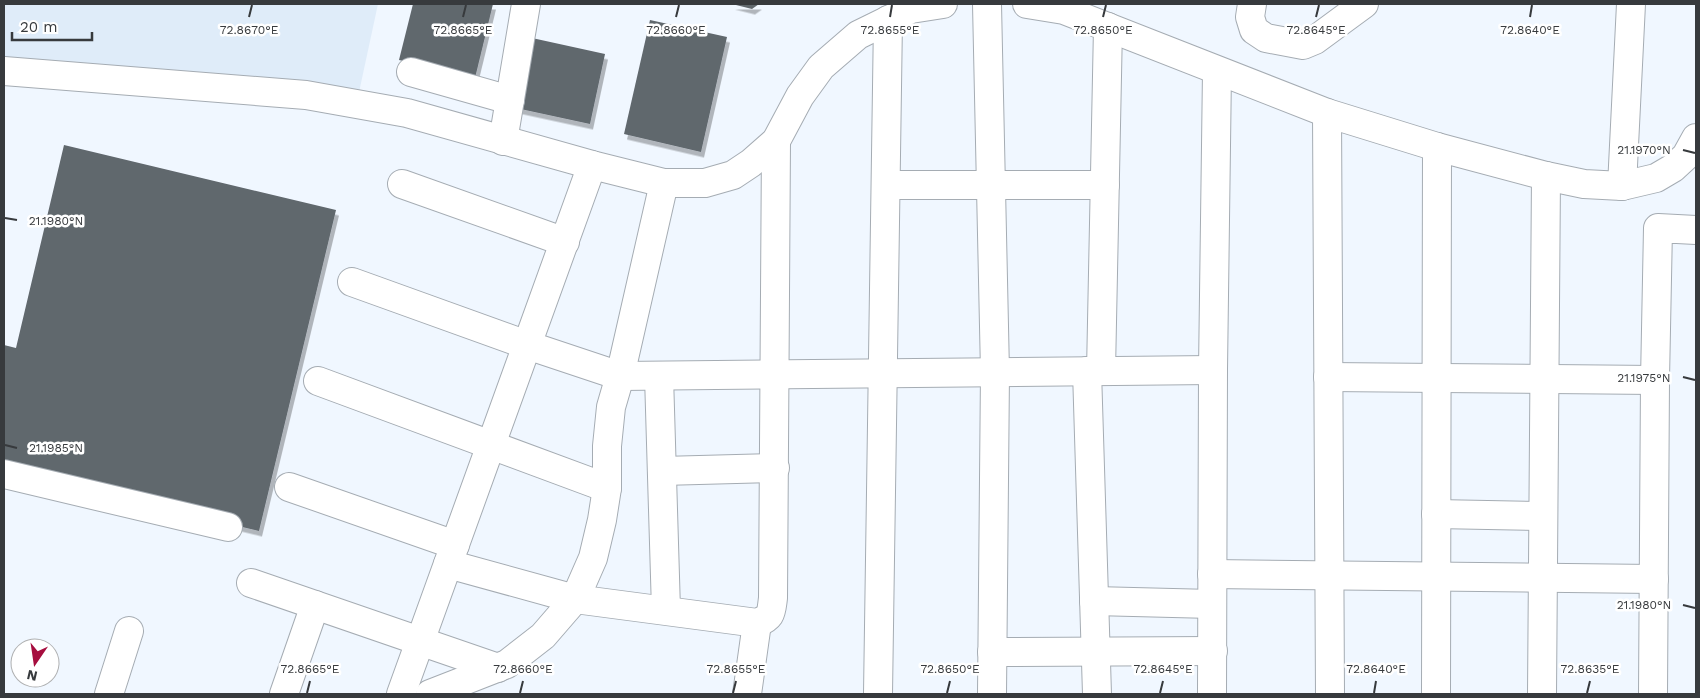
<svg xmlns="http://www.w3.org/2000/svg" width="1700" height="698" font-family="'Work Sans',sans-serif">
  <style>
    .built { fill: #dfecf9 }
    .building { fill: #60676d; filter: url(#shadow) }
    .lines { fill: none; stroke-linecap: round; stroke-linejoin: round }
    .minor-casing { stroke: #a5acb3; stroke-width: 30 }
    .minor { stroke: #fff; stroke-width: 28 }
    .ticks { fill: none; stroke: #373a3d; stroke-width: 2 }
    .ticks-label { font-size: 12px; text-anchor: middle; fill: #373a3d; stroke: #fff; stroke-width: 5; stroke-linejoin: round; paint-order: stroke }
  </style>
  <defs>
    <filter id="shadow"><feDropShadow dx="3" dy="5.5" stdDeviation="0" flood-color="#0004"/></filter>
  </defs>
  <rect width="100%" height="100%" fill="#f0f7ff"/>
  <path class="built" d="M4 4H378L358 97 4 65Z"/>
  <g class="building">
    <path d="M413 4H493L475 78 399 60Z"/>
    <path d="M732 4H759L752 9Z"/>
    <path d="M650 20 727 37 701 152 624 134Z"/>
    <path d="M532 38 605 54 590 124 516 108Z"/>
    <path d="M64 145 336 210 259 531 4 470V345L16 348Z"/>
  </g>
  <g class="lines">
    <defs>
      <g id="minor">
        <path d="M987 4 995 372 992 694"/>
        <path d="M1027 4 1064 10 1327 113 1437 147 1546 176 1584 184 1622 186 1656 178 1673 168 1686 156 1696 138"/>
        <path d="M1252 4 1250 17 1254 30 1266 38 1303 45 1315 40 1364 4"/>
        <path d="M4 71 306 95 407 113 592 165 664 183H705L733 175 751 163 776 141 800 96 821 67 858 35 911 9 943 4"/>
        <path d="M411 72 510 100"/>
        <path d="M1327 113 1330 694"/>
        <path d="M503 141 526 4"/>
        <path d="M402 184 565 242"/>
        <path d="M886 185H1105"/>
        <path d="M1622 186 1631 4"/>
        <path d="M352 282 527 345 620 376 1213 370"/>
        <path d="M1087 371 1097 694"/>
        <path d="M1101 371 1108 27"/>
        <path d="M659 376 666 610"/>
        <path d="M1328 377 1655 380"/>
        <path d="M318 381 607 488"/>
        <path d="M662 471 775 468"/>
        <path d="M4 474 228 527"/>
        <path d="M289 487 455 545"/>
        <path d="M1436 514 1543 516"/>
        <path d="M448 564 575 599 757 623C772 617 771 613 773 598L776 141"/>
        <path d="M1212 574 1654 579"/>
        <path d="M251 583 498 668"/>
        <path d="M1094 601 1212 604"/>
        <path d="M992 652 1213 651"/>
        <path d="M109 694 129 631"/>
        <path d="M284 694 315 605"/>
        <path d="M401 694 592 165"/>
        <path d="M430 694 507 664 543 636 575 599 593 558 602 520 607 488V446L611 407 620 376 664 183"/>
        <path d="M747 694 757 623"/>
        <path d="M878 694 888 20"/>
        <path d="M1212 694 1213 370 1217 71"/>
        <path d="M1436 694 1437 147"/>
        <path d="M1542 694 1546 176"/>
        <path d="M1653 694 1655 380 1658 228 1696 230"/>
      </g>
    </defs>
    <use href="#minor" class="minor-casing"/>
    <use href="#minor" class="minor"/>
  </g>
  <path class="ticks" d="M249 17 252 5M463 17 466 5M676 17 679 5M890 17 892 5M1103 17 1106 5M1316 17 1319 5M1530 17 1532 5M1683 150 1695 153M5 218 17 220M1683 377 1695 380M5 445 17 448M1683 605 1695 608M307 693 310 681M520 693 523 681M733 693 736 681M947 693 950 681M1160 693 1163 681M1374 693 1376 681M1587 693 1590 681"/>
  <g class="ticks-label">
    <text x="249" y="34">72.8670°E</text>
    <text x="463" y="34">72.8665°E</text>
    <text x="676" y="34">72.8660°E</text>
    <text x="890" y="34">72.8655°E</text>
    <text x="1103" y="34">72.8650°E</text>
    <text x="1316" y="34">72.8645°E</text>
    <text x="1530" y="34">72.8640°E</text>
    <text x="1644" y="154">21.1970°N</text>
    <text x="56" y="225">21.1980°N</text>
    <text x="1644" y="382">21.1975°N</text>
    <text x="56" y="452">21.1985°N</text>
    <text x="1644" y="609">21.1980°N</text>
    <text x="310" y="673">72.8665°E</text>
    <text x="523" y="673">72.8660°E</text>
    <text x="736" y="673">72.8655°E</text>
    <text x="950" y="673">72.8650°E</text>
    <text x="1163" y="673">72.8645°E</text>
    <text x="1376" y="673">72.8640°E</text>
    <text x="1590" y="673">72.8635°E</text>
  </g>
  <rect width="1700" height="698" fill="none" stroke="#373a3d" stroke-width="10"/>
  <g transform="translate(35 663) rotate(193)"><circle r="24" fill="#ffffff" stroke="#afb0b1"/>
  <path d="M0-4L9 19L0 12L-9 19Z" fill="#a60d3e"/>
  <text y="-8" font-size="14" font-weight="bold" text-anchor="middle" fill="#373a3d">N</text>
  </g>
  <path d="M12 32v8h80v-8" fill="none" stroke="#373a3d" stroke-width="2.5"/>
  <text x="20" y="32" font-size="15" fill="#373a3d" stroke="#ffffff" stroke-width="4" paint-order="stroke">20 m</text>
</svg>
